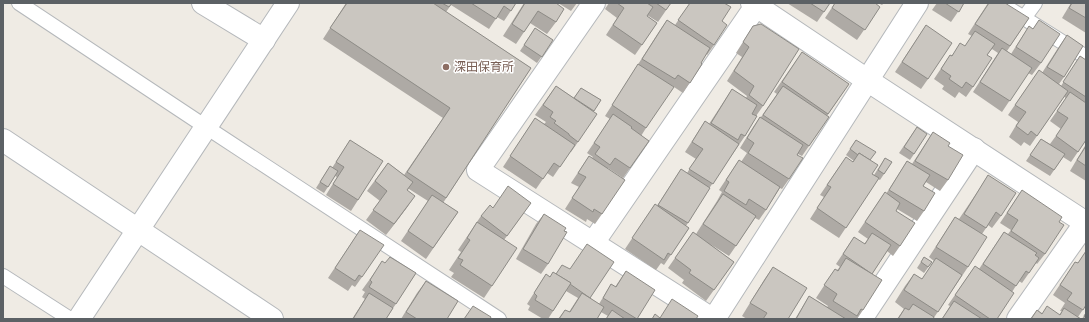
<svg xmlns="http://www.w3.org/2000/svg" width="1089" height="322" font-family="'Public Sans','Noto Sans JP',sans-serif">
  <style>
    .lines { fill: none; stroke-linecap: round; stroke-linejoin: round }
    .lane-casing { stroke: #b5b8bb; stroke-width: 16 }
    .street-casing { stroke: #b5b8bb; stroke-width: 24 }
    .lane { stroke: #fff; stroke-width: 14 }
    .street { stroke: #fff; stroke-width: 22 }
    .wall { fill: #aeaaa5 }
    .shaded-wall { fill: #8d8b86 }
    .building { fill: #cac6c0; stroke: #8d8b86 }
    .education-dot { fill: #8d6e63; stroke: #fff; stroke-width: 1.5 }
    .labels { text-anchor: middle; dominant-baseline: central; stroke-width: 3; stroke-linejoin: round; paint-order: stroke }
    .education-label { font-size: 12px; fill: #785e54; stroke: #fff; text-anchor: start }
  </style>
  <rect width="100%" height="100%" fill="#efebe4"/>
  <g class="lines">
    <defs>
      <g id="lane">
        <path d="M19 3 206 127 499 319"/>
        <path d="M1000 3 1086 57"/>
        <path d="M1024 18 1035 3"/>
        <path d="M3 276 70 319"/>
      </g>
      <g id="street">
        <path d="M203 3 264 40"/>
        <path d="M594 3 478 170 712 319"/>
        <path d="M752 3 867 80 1086 223"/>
        <path d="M3 140 272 319"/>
        <path d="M593 243 758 3"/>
        <path d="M79 319 288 3"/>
        <path d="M714 319 917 3"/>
        <path d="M861 319 974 149"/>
        <path d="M1018 319 1086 222"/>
      </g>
    </defs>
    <use href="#lane" class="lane-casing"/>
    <use href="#street" class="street-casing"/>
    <use href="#lane" class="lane"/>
    <use href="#street" class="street"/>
  </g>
  <g class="wall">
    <path d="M346 3H434L435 5 436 3H516L504 21 497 17 489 29 451 5 446 12 531 68 443 203 458 212 426 259 401 241 428 201 409 189 407 190 408 206 386 235 366 220 380 201 367 191 388 163 404 175 443 118 323 39Z"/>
    <path d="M524 3H556V22L547 34 530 23 516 44 503 36Z"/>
    <path d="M558 3H577L571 11Z"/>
    <path d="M609 3H671L658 22 647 15V16L657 23 635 55 606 35 617 18 605 9Z"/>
    <path d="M690 3 722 21 714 45 707 55 706 54 701 63 702 64 683 93 671 85 646 128 641 136 649 141 623 178 608 168 602 214 595 224 587 219 586 222 565 209 579 187 571 183 589 156 592 158 593 157 587 153 610 119 605 116 660 30 667 20 675 25Z"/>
    <path d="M787 3H830L817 22Z"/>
    <path d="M835 3 880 7 857 40 825 18Z"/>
    <path d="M878 3H884L882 5Z"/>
    <path d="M937 3H964L951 22 932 10Z"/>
    <path d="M988 3 1029 18 1007 51 1011 54 1029 26 1033 29 1039 20 1041 63 1032 75 1028 73 1002 112 973 92 998 53 992 49 987 55 973 87 966 97 959 92 955 98 942 89 944 86 934 79 950 55H952L965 46 972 36 968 34Z"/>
    <path d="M1071 3H1086V33L1062 18Z"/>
    <path d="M926 25 928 79 921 89 895 72Z"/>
    <path d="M753 26 763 106 756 116 745 136 706 193 686 226 689 228 664 265 661 263 656 270 625 249 655 204 657 206 681 169 687 173 696 159 685 152 705 121 709 124 732 89 746 98 747 96 727 81 742 57 736 53Z"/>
    <path d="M535 28 553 40 537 63 520 51Z"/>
    <path d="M1067 35 1064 77 1059 84 1061 86 1080 56 1086 60V101L1085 102 1086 140 1071 162 1063 157 1050 176 1026 161 1041 139 1050 144 1061 129 1050 121 1066 98 1064 97 1030 146 1024 142 1021 146 1009 137 1018 122 1008 115 1039 70 1042 73 1058 48Z"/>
    <path d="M802 52 849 84 827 116 829 117 802 156 798 154 789 179 782 189 780 188 766 210 759 220 755 218 729 256 710 244 734 262 706 301 682 283 684 280 668 268 693 232 696 234 717 201 722 192 719 190 739 160 741 162 747 153 740 148 753 127 760 117H761L777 94 774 92Z"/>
    <path d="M556 86 574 98 581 88 601 100 593 111 578 142 571 152H570L553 177 547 173 536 189 503 167 535 118 544 124 546 122 535 115Z"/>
    <path d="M917 127 914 154 910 160 899 153Z"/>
    <path d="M933 132 948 146V180L940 191 926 182 923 186 924 211 917 221 897 209 896 211 900 246 893 256 887 251 872 274 863 310 857 319H795L809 296 827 307 828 306 816 298 835 269 837 270 840 267 836 264 854 237 864 244 868 239 858 232 885 192 886 194 907 161 912 164Z"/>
    <path d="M350 140 358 200 351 211 326 195 337 177 335 176 324 193 316 188 330 166 332 168Z"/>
    <path d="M856 140 870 160 872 174 874 175 885 158 892 162 880 180 878 179 839 238 810 219 824 197 820 195 839 167 853 161H854L846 155Z"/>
    <path d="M1086 144V181L1070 171Z"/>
    <path d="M988 175 1001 216 992 228 988 225 982 234 968 267 933 319H897L904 309 895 302 905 286 914 274 922 279 934 261 929 257 955 217 959 219 980 188Z"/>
    <path d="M1022 190 1059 222 1045 254 1037 264 1036 263 1022 283 1019 281 1012 292 997 319H942L950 306 948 305 975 266 979 269 1004 232 1008 234 1011 230 1000 223Z"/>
    <path d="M531 203 504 240 492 286 484 298 451 277 454 273 449 270 461 252 458 250 481 216 493 208Z"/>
    <path d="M544 214 548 264 541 274 516 259 536 224Z"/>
    <path d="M360 230 362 277 355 287 352 285 348 291 328 278Z"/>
    <path d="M1086 251V305L1078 317 1081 319H1030L1037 310 1042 313 1059 315 1062 311H1060L1065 303 1053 295 1075 262 1078 263Z"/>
    <path d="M924 257 932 262 924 273 917 268Z"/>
    <path d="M385 263 416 273 386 319H352L365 299 362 297 365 292 362 290 375 272Z"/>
    <path d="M773 267 788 319H747L742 316 764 280Z"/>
    <path d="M626 271 637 319H606L608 316 601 312 597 319H558L565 310 569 312 578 298 566 291 548 319H543L528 310 530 306 527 304 546 274 550 277 553 272 599 304 611 284 615 287Z"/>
    <path d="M426 281 447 319H401L417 293Z"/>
    <path d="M1086 312V319H1082Z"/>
  </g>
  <path class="shaded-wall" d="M415 196 408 206 386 235 394 224Z"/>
  <g class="building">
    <path d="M347 3H433L531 68 446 198 407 172 450 108 330 28Z"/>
    <path d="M442 3H452L449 7Z"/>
    <path d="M471 3H516L511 11 504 6 496 19Z"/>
    <path d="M525 3H556L564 9 556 22 538 11 524 32 512 24Z"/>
    <path d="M617 3H647L653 7 647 16 657 23 642 45 613 25 624 8Z"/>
    <path d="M656 3H671L666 10Z"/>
    <path d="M690 3H724L731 7 722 21 727 25 714 45 678 20Z"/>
    <path d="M810 3H830L824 12Z"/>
    <path d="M835 3H875L880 7 865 30 832 8Z"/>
    <path d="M945 3H964L959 12Z"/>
    <path d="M989 3H1005L1029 18 1010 46 975 24Z"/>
    <path d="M1072 3H1086V18L1069 8Z"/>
    <path d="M667 20 710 48 701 63 702 64 690 83 678 75 675 79 642 59Z"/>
    <path d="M1039 20 1060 34 1041 63 1016 47 1029 26 1033 29Z"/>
    <path d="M761 24 799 49 763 106 749 95 754 86 734 71 749 47 743 42 753 26Z"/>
    <path d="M926 25 952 43 928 79 902 62Z"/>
    <path d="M535 28 553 40 542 57 524 45Z"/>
    <path d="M975 31 995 44 987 55 992 58 973 87 966 82 962 88 949 79 951 76 941 69 950 55 952 56 960 43 965 46Z"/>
    <path d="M1067 35 1083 46 1064 77 1047 67Z"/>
    <path d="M1002 48 1032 68 1010 101 980 82Z"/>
    <path d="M802 52 849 84 828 114 782 82Z"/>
    <path d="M1080 56 1086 60V97L1063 82Z"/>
    <path d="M638 64 674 87 646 128 612 105Z"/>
    <path d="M1039 70 1068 91 1037 136 1031 131 1028 135 1016 126 1026 112 1015 105Z"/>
    <path d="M556 86 597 114 578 142 569 135V134L554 123 556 121 550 117 553 112 543 105Z"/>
    <path d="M783 86 829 117 809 146 763 115Z"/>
    <path d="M581 88 601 100 594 111 574 98Z"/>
    <path d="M732 89 757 105 752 114 757 116 745 136 741 134 738 140 711 123Z"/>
    <path d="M1070 92 1086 103V140L1078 152 1056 136 1068 118 1057 111Z"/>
    <path d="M613 114 632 127 631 128 649 141 630 168 615 158 610 165 595 154 600 147 594 143Z"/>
    <path d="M760 117 803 145 797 155 803 158 789 179 748 153 754 143 747 138Z"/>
    <path d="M535 118 575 145 560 167 554 163 543 179 510 156Z"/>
    <path d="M705 121 739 144 713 184 689 169 703 149 692 142Z"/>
    <path d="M917 127 927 134 914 154 904 147Z"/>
    <path d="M933 132 950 143 948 146 963 155 948 180 915 161Z"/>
    <path d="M1041 139 1065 154 1054 170 1030 155Z"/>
    <path d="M350 140 383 161 358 200 333 184 344 167 336 162Z"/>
    <path d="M856 140 876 152 870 160 859 153 858 155 850 149Z"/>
    <path d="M1086 146V166L1077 160Z"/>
    <path d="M859 153 878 165 872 174 879 178 846 228 817 208 831 187 827 185 846 157 853 162Z"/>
    <path d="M589 156 625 180 602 214 594 209 593 212 572 198 586 177 578 173Z"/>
    <path d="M885 158 892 162 884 174 878 170Z"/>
    <path d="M739 160 780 187 766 210 749 199 746 205 724 191 729 182 726 180Z"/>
    <path d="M907 161 930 175 923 186 935 193 924 211 889 190Z"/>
    <path d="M388 163 413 182 407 190 415 196 394 224 373 210 387 191 375 181Z"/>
    <path d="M330 166 338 171 328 187 320 182Z"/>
    <path d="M681 169 710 188 688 223 658 205Z"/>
    <path d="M988 175 1016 193 1001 216 996 212 986 228 964 214Z"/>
    <path d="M508 186 531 203 507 236 481 216 490 205 493 208Z"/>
    <path d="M1022 190 1062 217 1059 222 1064 225 1045 254 1011 231 1018 220 1007 213Z"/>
    <path d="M885 192 900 203 896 211 915 223 900 246 865 222Z"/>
    <path d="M723 194 756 216 736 246 703 224Z"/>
    <path d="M432 195 458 212 433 248 408 231Z"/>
    <path d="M655 204 689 228 671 255 668 253 664 260 632 238Z"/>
    <path d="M544 214 566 228 564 231 567 232 548 264 523 249Z"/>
    <path d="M955 217 987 237 968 267 936 247Z"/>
    <path d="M477 222 517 248 492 286 460 265 463 260 458 258 470 240 467 238Z"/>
    <path d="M360 230 384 245 362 277 359 275 355 281 335 268Z"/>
    <path d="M693 232 734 262 714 290 689 273 691 270 675 258Z"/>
    <path d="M1004 232 1037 253 1035 255 1039 258 1029 273 1026 271 1016 286 983 264Z"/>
    <path d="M872 233 891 245 872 274 843 254 854 237 865 244Z"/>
    <path d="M587 244 614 262 590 298 570 284 571 283 556 274 562 265 570 269Z"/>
    <path d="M1086 251V305L1083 310 1067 300 1072 293 1060 285 1075 262 1078 263Z"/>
    <path d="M390 257 416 273 396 304 369 287 372 282 370 280 382 261 385 263Z"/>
    <path d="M924 257 932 262 928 267 921 262Z"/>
    <path d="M846 258 882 280 863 310 861 309 857 316 833 301 837 294 824 285 835 269 838 271Z"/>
    <path d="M936 258 962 275 938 312 904 290 914 274 922 279Z"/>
    <path d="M975 266 1014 293 997 319H990L955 295Z"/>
    <path d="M773 267 807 288 788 319H763L767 313 750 303Z"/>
    <path d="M626 271 655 290 637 319 603 298 611 284 616 287Z"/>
    <path d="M553 272 571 283 553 311 535 300 537 296 534 293 546 274 550 277Z"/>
    <path d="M426 281 458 301 447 319H417L406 312Z"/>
    <path d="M369 293 393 308 386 319H353Z"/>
    <path d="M582 293 604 307 597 319H559L565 310 570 312Z"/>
    <path d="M809 296 846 319H796Z"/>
    <path d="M672 299 698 316 696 319H652L655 314 660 318Z"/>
    <path d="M954 301 982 319H942Z"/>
    <path d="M913 304 934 317 933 319H898L905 308 909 310Z"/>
    <path d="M473 306 491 317 490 319H464Z"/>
    <path d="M1047 306 1060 315 1064 308 1081 319H1031L1037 310 1042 314Z"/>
    <path d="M612 310 625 319H606Z"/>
    <path d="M1086 313V318L1084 316Z"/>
  </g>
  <circle class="education-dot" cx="446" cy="67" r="4"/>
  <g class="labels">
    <g class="education-label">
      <text x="454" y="67">深田保育所</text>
    </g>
  </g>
  <rect width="1089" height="322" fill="none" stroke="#5c6165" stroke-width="8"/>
</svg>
